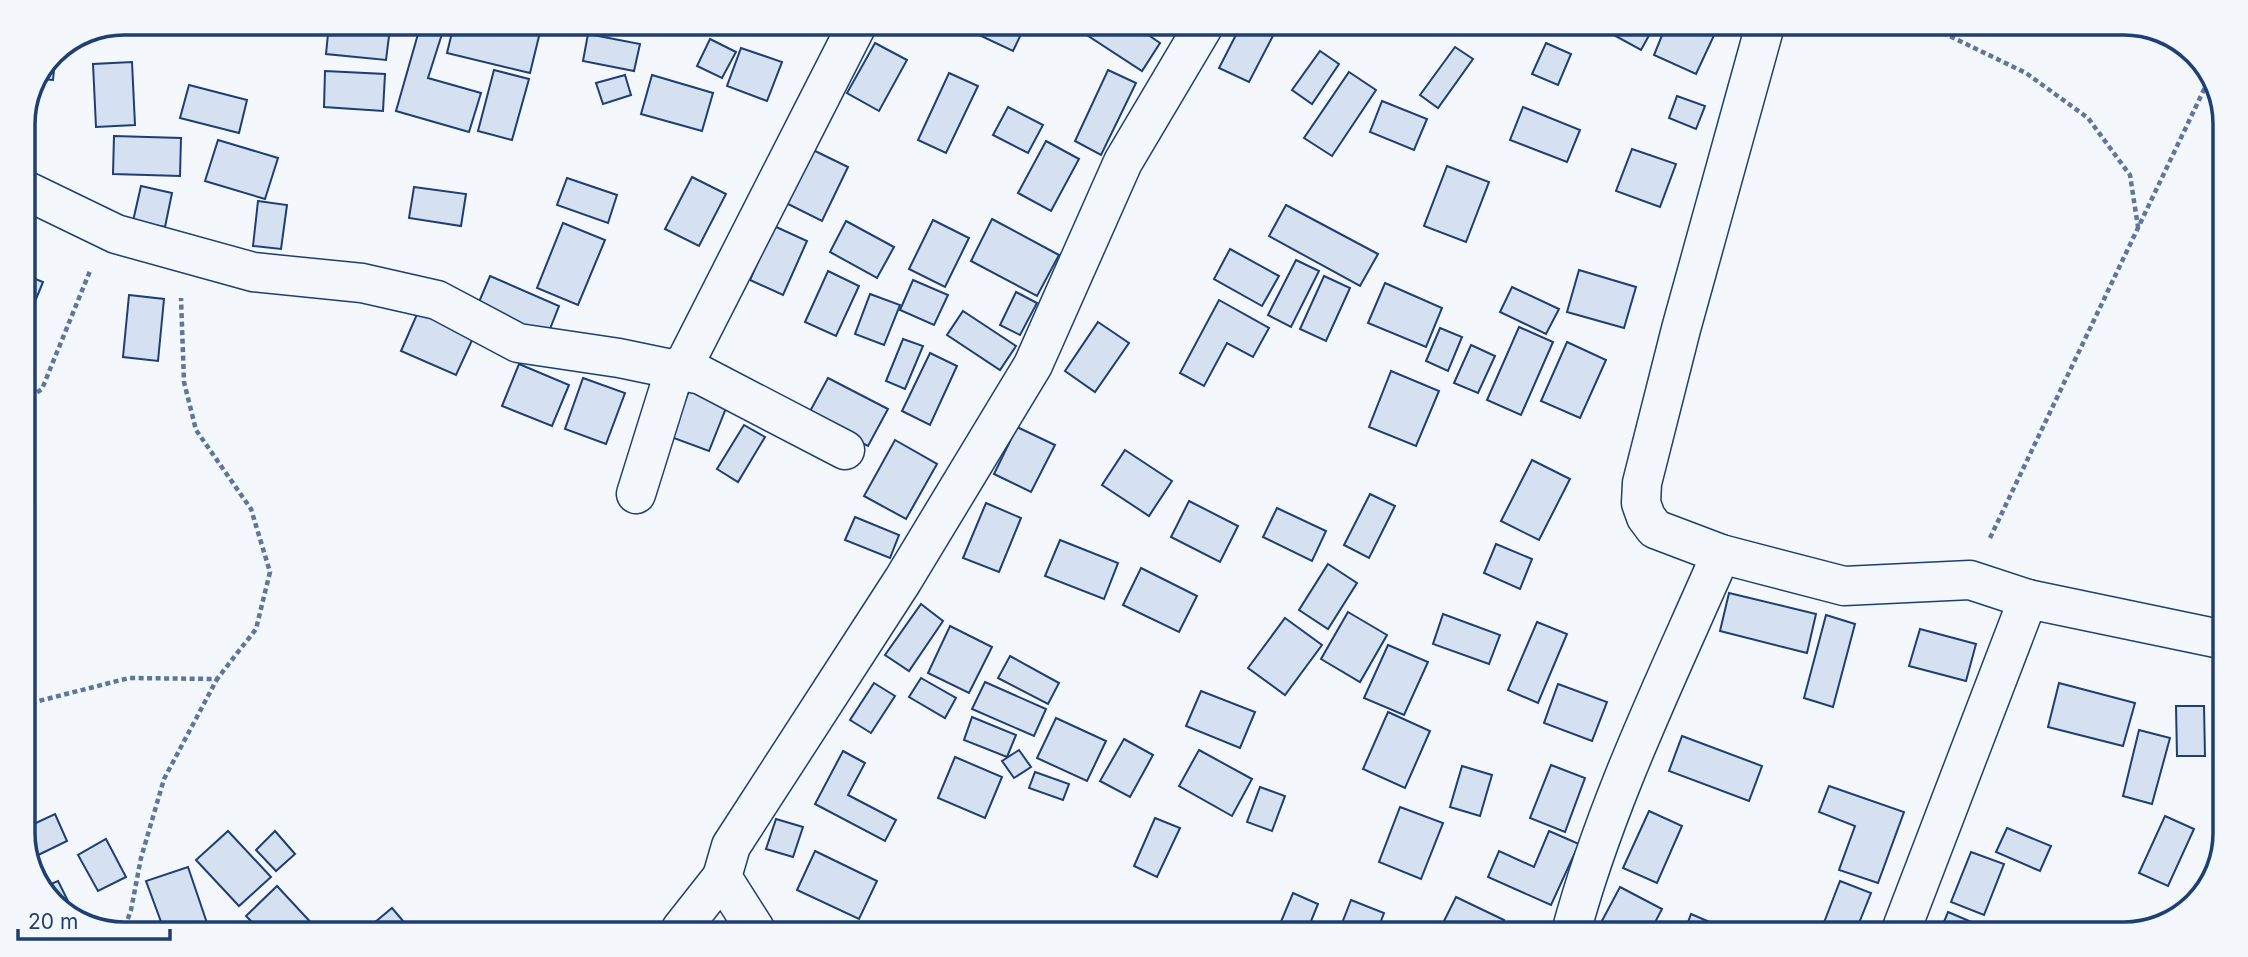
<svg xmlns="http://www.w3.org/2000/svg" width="2248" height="957" font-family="Inter,sans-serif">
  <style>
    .building { fill: #d5e0f0; stroke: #1d3f73; stroke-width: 2 }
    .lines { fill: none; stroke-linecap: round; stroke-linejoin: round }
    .minor-casing { stroke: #1d3f73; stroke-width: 41 }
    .path { stroke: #5e769c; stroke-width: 4.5; stroke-dasharray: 5 3.5; stroke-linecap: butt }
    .minor { stroke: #f4f7fb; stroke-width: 38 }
    .rim { fill: none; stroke: #1d3f73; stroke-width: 3.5 }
  </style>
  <rect width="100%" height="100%" fill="#f4f7fb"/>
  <g class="building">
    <path d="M329 24 390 28 386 60 326 54Z"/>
    <path d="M454 24H542L530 73 447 53Z"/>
    <path d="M615 25H655L653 32Z"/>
    <path d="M983 26H1025L1013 51 979 35Z"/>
    <path d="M1073 26H1135L1160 43 1142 71Z"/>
    <path d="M420 27 442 34 428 78 481 93 469 132 396 111Z"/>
    <path d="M1240 27H1269L1276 30 1249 82 1219 68Z"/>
    <path d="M1601 28H1649L1652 30 1641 50Z"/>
    <path d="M1665 28 1717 29 1696 74 1654 55Z"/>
    <path d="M588 34 640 44 634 71 583 61Z"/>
    <path d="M710 39 736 52 722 78 697 66Z"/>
    <path d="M875 43 907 60 879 111 847 93Z"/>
    <path d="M1546 43 1571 54 1558 85 1532 74Z"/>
    <path d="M1455 47 1473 59 1438 108 1420 95Z"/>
    <path d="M741 48 782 62 767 101 727 86Z"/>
    <path d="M56 51 53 80 41 79 53 52Z"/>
    <path d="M1320 51 1339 64 1312 104 1292 90Z"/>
    <path d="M132 62 135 125 96 127 93 64Z"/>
    <path d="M494 70 529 79 512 140 478 131Z"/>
    <path d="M1108 70 1136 83 1101 155 1075 141Z"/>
    <path d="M325 71 385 74 383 111 324 107Z"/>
    <path d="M1349 72 1376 90 1332 156 1304 138Z"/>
    <path d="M949 73 978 86 946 153 918 140Z"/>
    <path d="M625 75 631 95 603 104 596 83Z"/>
    <path d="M652 75 713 93 702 131 641 114Z"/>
    <path d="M189 85 247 100 239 133 180 118Z"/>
    <path d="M1677 96 1705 106 1696 129 1669 118Z"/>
    <path d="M1382 101 1427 119 1414 150 1370 132Z"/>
    <path d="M1008 107 1043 125 1028 153 993 135Z"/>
    <path d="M1523 107 1580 130 1567 162 1510 140Z"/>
    <path d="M114 136 181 138 180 176 113 174Z"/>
    <path d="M218 140 278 158 265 199 205 181Z"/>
    <path d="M1046 141 1079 159 1051 211 1018 193Z"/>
    <path d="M811 149 848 167 822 221 786 203Z"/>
    <path d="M1632 149 1676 164 1660 207 1616 191Z"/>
    <path d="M1447 166 1489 182 1466 242 1424 226Z"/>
    <path d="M692 177 726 194 699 246 665 229Z"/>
    <path d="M567 178 617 195 608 223 557 205Z"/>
    <path d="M141 186 172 193 165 227 133 221Z"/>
    <path d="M414 187 466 194 461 226 409 218Z"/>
    <path d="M258 201 287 205 281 249 253 246Z"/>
    <path d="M1286 205 1378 254 1360 286 1269 236Z"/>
    <path d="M992 219 1059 255 1037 296 971 261Z"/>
    <path d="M933 220 969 238 945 287 909 269Z"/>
    <path d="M846 221 894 247 877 278 830 252Z"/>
    <path d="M563 223 605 240 578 305 537 288Z"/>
    <path d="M774 226 807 241 783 295 750 280Z"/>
    <path d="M1230 249 1279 276 1262 306 1214 279Z"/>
    <path d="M1296 260 1319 271 1291 327 1268 315Z"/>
    <path d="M1579 270 1636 287 1624 328 1567 312Z"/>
    <path d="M828 271 859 286 836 336 805 322Z"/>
    <path d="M23 274 43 282 23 331Z"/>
    <path d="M490 276 559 306 546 339 476 309Z"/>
    <path d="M1324 276 1350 288 1326 341 1300 329Z"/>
    <path d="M913 280 948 295 934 325 900 310Z"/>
    <path d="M1385 283 1442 308 1426 347 1368 323Z"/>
    <path d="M1512 287 1559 309 1546 334 1500 312Z"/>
    <path d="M1016 292 1037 303 1020 335 1000 325Z"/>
    <path d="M870 294 900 305 884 345 855 334Z"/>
    <path d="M129 295 164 299 158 361 123 357Z"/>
    <path d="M1219 300 1269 328 1253 357 1227 343 1204 386 1180 373Z"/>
    <path d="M963 311 1016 346 1000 370 947 335Z"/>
    <path d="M418 312 474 336 456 375 401 351Z"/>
    <path d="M1098 322 1129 343 1095 392 1065 371Z"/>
    <path d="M1519 327 1553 342 1521 415 1487 400Z"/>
    <path d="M1440 328 1462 337 1448 371 1426 361Z"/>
    <path d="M903 339 923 346 905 389 886 381Z"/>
    <path d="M1567 342 1606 360 1580 418 1541 401Z"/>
    <path d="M1471 345 1495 356 1478 393 1454 383Z"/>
    <path d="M930 353 957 366 930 425 902 411Z"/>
    <path d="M519 364 569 385 552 426 502 406Z"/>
    <path d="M1391 371 1439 391 1416 446 1369 427Z"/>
    <path d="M583 378 625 393 606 444 565 429Z"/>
    <path d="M828 378 888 409 868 446 808 415Z"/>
    <path d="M692 383 730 398 709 451 671 437Z"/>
    <path d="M744 425 765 437 738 482 717 469Z"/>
    <path d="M1017 427 1055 445 1031 492 994 474Z"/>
    <path d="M895 440 937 464 906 519 864 496Z"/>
    <path d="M1125 450 1172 481 1149 516 1102 485Z"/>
    <path d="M1532 460 1570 479 1539 540 1501 521Z"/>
    <path d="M1370 494 1395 506 1369 558 1344 545Z"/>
    <path d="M1189 501 1238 526 1220 562 1171 537Z"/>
    <path d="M986 503 1021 518 999 572 963 558Z"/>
    <path d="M1277 508 1326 531 1312 561 1263 537Z"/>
    <path d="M855 517 899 535 890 558 845 540Z"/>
    <path d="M1060 540 1118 563 1104 599 1045 576Z"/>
    <path d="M1496 544 1532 559 1520 589 1484 573Z"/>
    <path d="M1328 564 1357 583 1328 629 1299 610Z"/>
    <path d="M1141 568 1197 596 1179 632 1123 605Z"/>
    <path d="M1729 593 1816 614 1807 653 1720 631Z"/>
    <path d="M921 604 943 621 909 671 885 655Z"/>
    <path d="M1348 612 1387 635 1360 682 1321 659Z"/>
    <path d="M1443 614 1500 635 1489 664 1433 644Z"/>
    <path d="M1826 615 1855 624 1833 707 1804 698Z"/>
    <path d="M1285 618 1322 645 1285 695 1248 668Z"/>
    <path d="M1537 622 1567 634 1538 703 1508 690Z"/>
    <path d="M950 626 992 647 969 693 928 673Z"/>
    <path d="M1920 629 1976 644 1966 681 1909 666Z"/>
    <path d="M1388 645 1428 662 1404 715 1364 698Z"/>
    <path d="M1010 656 1059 683 1048 704 998 678Z"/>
    <path d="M921 678 956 698 945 718 909 697Z"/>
    <path d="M985 682 1046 709 1034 736 972 709Z"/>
    <path d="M874 683 895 696 871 733 850 720Z"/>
    <path d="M2059 683 2135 703 2123 746 2048 727Z"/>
    <path d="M1558 684 1607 702 1592 741 1544 723Z"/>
    <path d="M1201 691 1255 712 1240 748 1186 726Z"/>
    <path d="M2176 706H2204L2205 756H2177Z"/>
    <path d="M1388 712 1430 731 1405 788 1363 769Z"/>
    <path d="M972 717 1016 735 1007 757 964 740Z"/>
    <path d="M1056 718 1106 741 1087 781 1037 758Z"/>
    <path d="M2139 730 2170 738 2152 804 2123 796Z"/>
    <path d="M1682 736 1762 766 1749 801 1669 771Z"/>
    <path d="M1124 739 1153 755 1130 797 1100 781Z"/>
    <path d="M1019 750 1031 767 1014 778 1002 761Z"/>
    <path d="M1199 750 1252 779 1232 816 1179 786Z"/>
    <path d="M843 751 865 763 848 795 896 820 885 841 815 804Z"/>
    <path d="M955 757 1002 777 985 818 938 798Z"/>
    <path d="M1551 765 1585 778 1565 832 1530 818Z"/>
    <path d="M1462 766 1492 775 1480 816 1450 807Z"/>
    <path d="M1035 772 1069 784 1063 800 1029 788Z"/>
    <path d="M1829 786 1904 812 1878 883 1839 870 1855 826 1819 812Z"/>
    <path d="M1260 787 1285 796 1272 831 1247 822Z"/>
    <path d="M1400 807 1443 823 1421 879 1379 862Z"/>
    <path d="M1649 811 1682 826 1657 883 1623 868Z"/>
    <path d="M55 814 67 841 30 859 23 840V829Z"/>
    <path d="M2165 816 2194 829 2168 886 2139 873Z"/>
    <path d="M1155 818 1180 828 1157 877 1134 866Z"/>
    <path d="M776 819 803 827 793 857 766 849Z"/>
    <path d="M2007 828 2051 846 2040 871 1996 852Z"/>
    <path d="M228 831 271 877 239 906 196 860Z"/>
    <path d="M275 831 295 854 276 871 256 850Z"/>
    <path d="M1549 831 1579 844 1551 905 1488 877 1499 851 1534 867Z"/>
    <path d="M106 839 126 877 98 891 78 855Z"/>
    <path d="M815 851 877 881 859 919 797 890Z"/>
    <path d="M1971 852 2004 864 1984 915 1951 902Z"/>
    <path d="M188 867 208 926 163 927 146 881Z"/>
    <path d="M58 881 71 907 64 910 43 894 41 888Z"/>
    <path d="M1840 881 1871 893 1855 933H1820Z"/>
    <path d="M277 886 316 928 257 927 246 916Z"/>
    <path d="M1620 887 1662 909 1650 932H1596Z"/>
    <path d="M1293 893 1318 904 1307 931H1277Z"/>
    <path d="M1456 897 1504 920 1498 932H1455L1442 925Z"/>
    <path d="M1351 900 1384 913 1377 931H1339Z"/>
    <path d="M392 908 409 928H368Z"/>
    <path d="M1948 912 1981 926 1977 934H1939Z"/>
    <path d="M1691 914 1726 929 1724 933H1684Z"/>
  </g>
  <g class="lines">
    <defs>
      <g id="minor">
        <path d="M1764 29 1681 329 1642 483 1641 503 1646 517 1655 529 1721 554 1844 586 1970 580 2028 599 2220 639"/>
        <path d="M23 189 116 234 253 272 362 283 437 300 518 343 619 358 701 375 845 450"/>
        <path d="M636 494 675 369 686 361 857 25"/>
        <path d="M681 929 722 877"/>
        <path d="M755 929 722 877 731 846 903 580 1033 365 1123 162 1203 27"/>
        <path d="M1571 932C1606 802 1667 678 1721 554"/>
        <path d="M1900 933 2028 599"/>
      </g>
    </defs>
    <use href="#minor" class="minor-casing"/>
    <g class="path">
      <path d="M1935 29 2026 73 2088 118 2130 175 2138 227"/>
      <path d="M23 402 42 389 90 271"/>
      <path d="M1990 538 2210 77"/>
      <path d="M23 705 129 678 217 679 256 629 270 572 251 509 196 430 184 382 181 298"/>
      <path d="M23 715 30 703"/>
      <path d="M125 927 131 910 141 858 164 779 217 679"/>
    </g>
    <use href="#minor" class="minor"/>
  </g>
  <path d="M0 0H2248V957H0ZM124 35H2124A89 89 0 0 1 2213 124V833A89 89 0 0 1 2124 922H124A89 89 0 0 1 35 833V124A89 89 0 0 1 124 35Z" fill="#f4f7fb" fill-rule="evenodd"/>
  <path class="rim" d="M124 35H2124A89 89 0 0 1 2213 124V833A89 89 0 0 1 2124 922H124A89 89 0 0 1 35 833V124A89 89 0 0 1 124 35Z"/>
  <path d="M18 929v10h152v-10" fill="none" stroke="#1d3f73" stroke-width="3.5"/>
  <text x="28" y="929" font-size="21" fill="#1d3f73" stroke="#f4f7fb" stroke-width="5" paint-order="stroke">20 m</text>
</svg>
